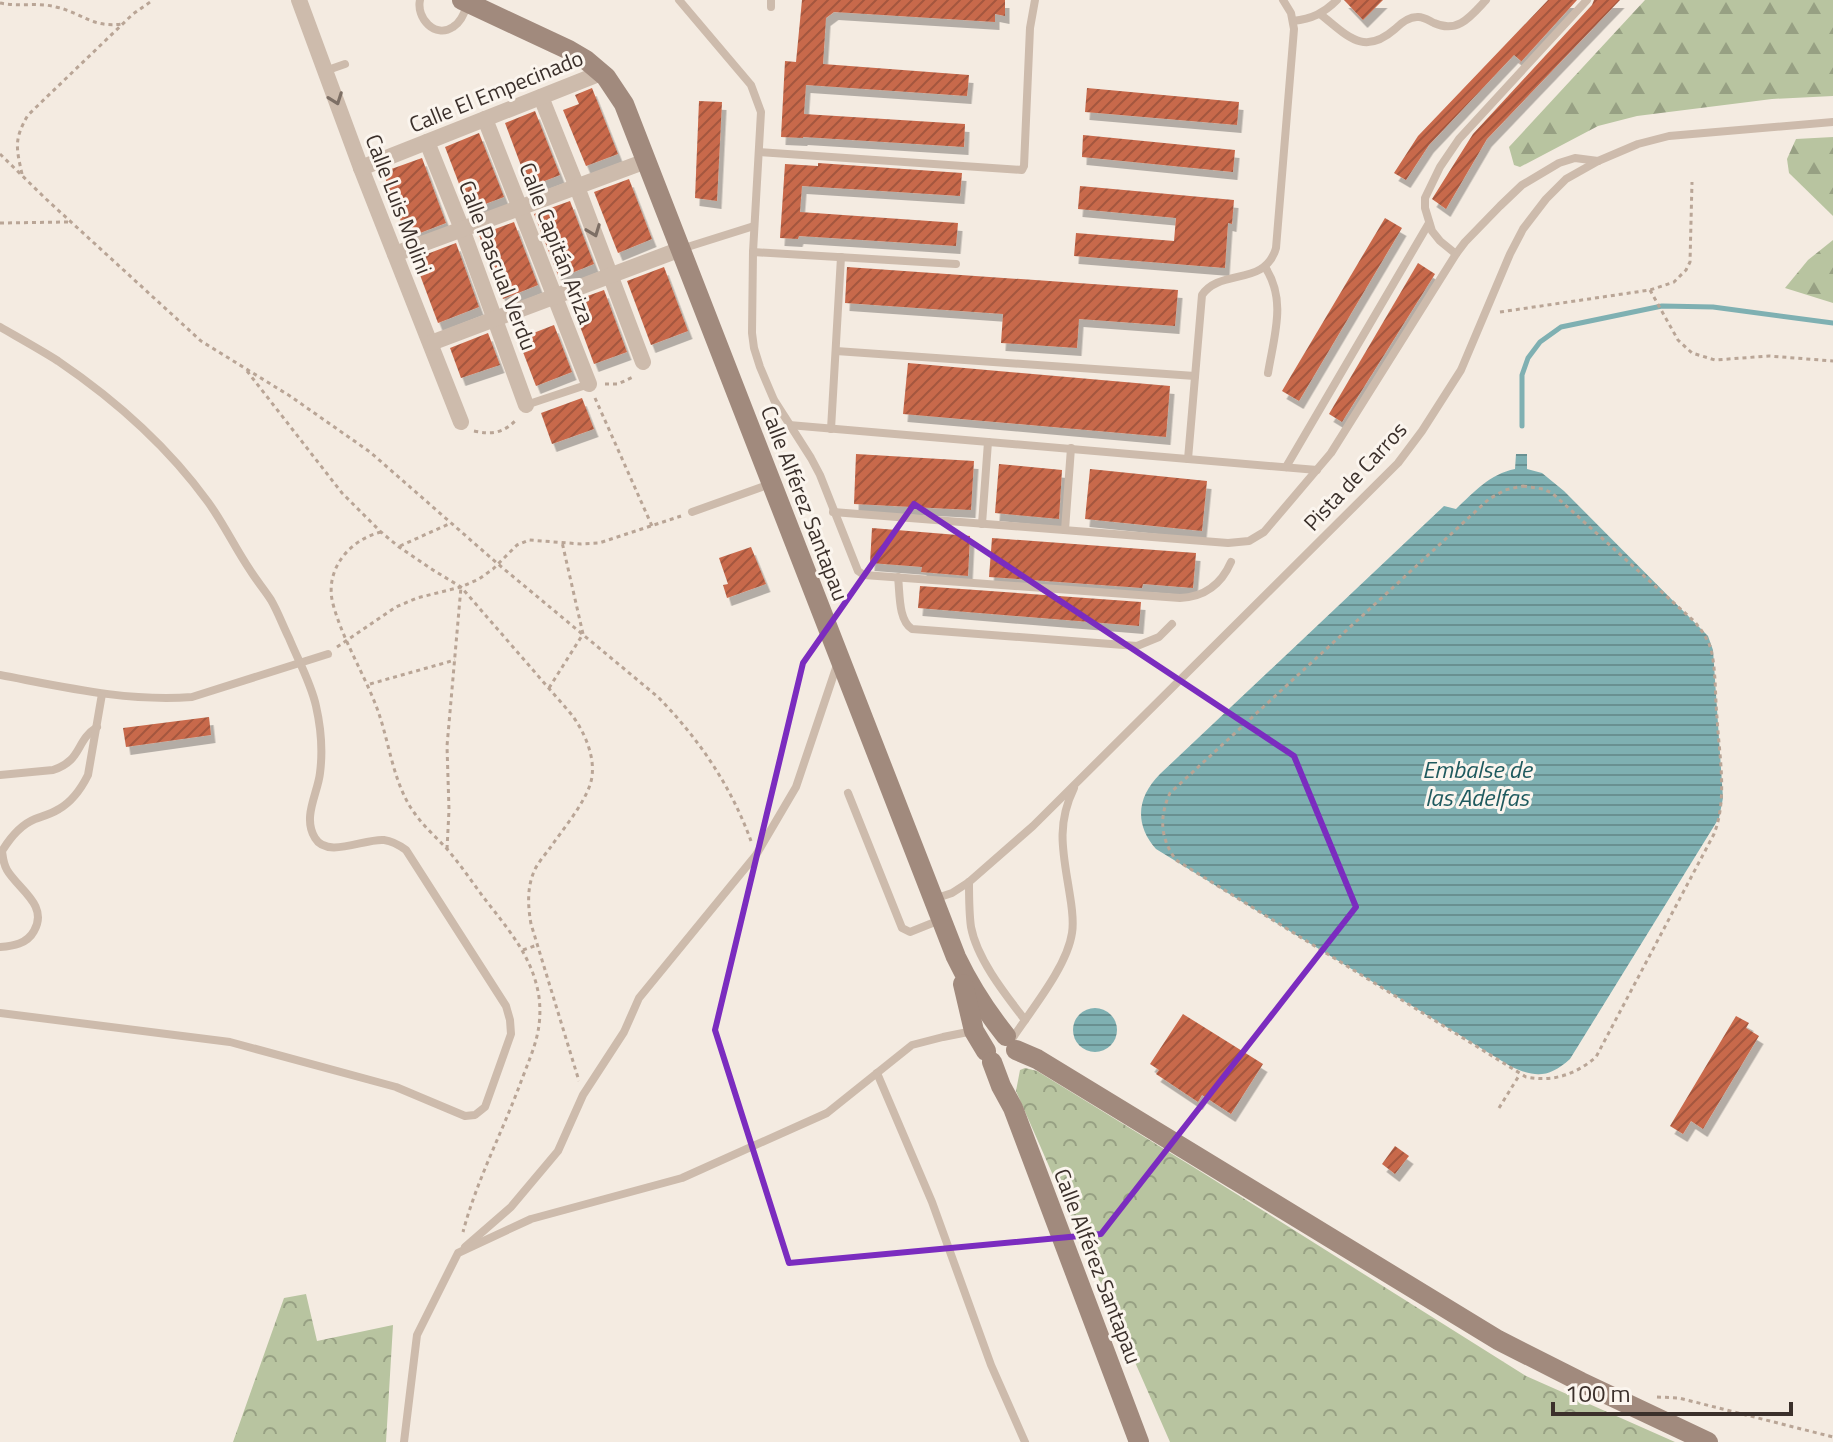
<svg xmlns="http://www.w3.org/2000/svg" width="1833" height="1442" font-family="'Titillium Web',sans-serif">
  <style>
    .forest { fill: url(#forest-firs) }
    .park { fill: url(#park-crowns) }
    .water { fill: url(#water-rules) }
    .lines { fill: none; stroke-linecap: round; stroke-linejoin: round }
    .stream { stroke: #7fb0b2; stroke-width: 5 }
    .building { fill: url(#building-hatch); filter: url(#shadow) }
    .path { stroke: #b9a596; stroke-width: 3; stroke-dasharray: 4 4; stroke-linecap: butt }
    .lane { stroke: #cdbbac; stroke-width: 8 }
    .street { stroke: #cdbbac; stroke-width: 16 }
    .secondary { stroke: #a18a7d; stroke-width: 20 }
    .oneway { stroke: #7d6f65 }
    .marked { fill: none; stroke: #7b2cbf; stroke-width: 6; stroke-linejoin: round }
    .labels { text-anchor: middle; dominant-baseline: central; stroke-width: 6; stroke-linejoin: round; paint-order: stroke }
    .street-label { font-size: 22px; fill: #3b302b; stroke: #fbf5ee }
    .water-label { font-size: 24px; font-style: italic; fill: #1f5a5e; stroke: #fbf5ee }
  </style>
  <defs>
    <pattern id="forest-firs" width="22" height="20" patternUnits="userSpaceOnUse" patternTransform="scale(2)"><rect width="22" height="20" fill="#b8c4a0"/><path d="M5 1l3.5 6h-7zM16 11l3.5 6h-7z" fill="#97a083"/></pattern>
    <pattern id="park-crowns" width="20" height="18" patternUnits="userSpaceOnUse" patternTransform="scale(2)"><rect width="20" height="18" fill="#b8c4a0"/><path d="M2 6a3 3 0 1 1 6 0M12 15a3 3 0 1 1 6 0" fill="none" stroke="#97a083"/></pattern>
    <pattern id="water-rules" width="6" height="5" patternUnits="userSpaceOnUse" patternTransform="scale(2)"><rect width="6" height="5" fill="#7fb0b2"/><path d="M0 2.5h6" fill="none" stroke="#699091"/></pattern>
    <pattern id="building-hatch" width="6" height="6" patternUnits="userSpaceOnUse" patternTransform="scale(2)"><rect width="6" height="6" fill="#c8694b"/><path d="M-1 1l2-2M0 6l6-6M5 7l2-2" fill="none" stroke="#a4573f"/></pattern>
    <filter id="shadow"><feDropShadow dx="4.5" dy="8" stdDeviation="0" flood-color="#0004"/></filter>
  </defs>
  <rect width="100%" height="100%" fill="#f4ebe1"/>
  <g class="forest">
    <path d="M1645 0H1833V96L1772 99 1637 116 1598 126 1520 167 1514 165 1509 147Z"/>
    <path d="M1833 137V216L1789 173 1787 159 1796 139Z"/>
    <path d="M1833 240V303L1785 288 1808 260Z"/>
  </g>
  <g class="park">
    <path d="M1025 1068 1037 1071 1203 1173 1526 1376 1675 1442H1170L1016 1091 1020 1070Z"/>
    <path d="M306 1294 317 1341 393 1325 386 1442H233L284 1298Z"/>
  </g>
  <g class="water">
    <path d="M1516 454H1527V469L1542 473 1564 491 1708 636 1713 650 1723 798 1719 818 1570 1059C1549 1078 1535 1078 1510 1066L1156 849C1134 824 1137 797 1160 774L1444 506 1456 509C1474 492 1490 474 1515 469Z"/>
    <circle cx="1095" cy="1030" r="22"/>
  </g>
  <g class="lines">
    <path class="stream" d="M1522 426V375L1528 358 1540 342 1561 327 1662 306 1713 307 1833 323"/>
  </g>
  <g class="building">
    <path d="M802 0H1005V16L995 14V22L834 12 826 18 823 64 969 75 967 96 806 85 804 114 965 124 964 147 803 137V138L781 137 785 61 796 62Z"/>
    <path d="M1344 0H1383L1363 20Z"/>
    <path d="M1548 0H1577L1519 64 1521 61 1514 55 1429 145 1406 180 1394 173 1418 136Z"/>
    <path d="M1594 0H1620L1487 139 1446 209 1432 199 1473 134 1592 5Z"/>
    <path d="M592 88 618 154 586 166 563 110 579 104 575 95Z"/>
    <path d="M1087 88 1239 102 1237 125 1085 112Z"/>
    <path d="M699 101 722 102 717 201 695 198Z"/>
    <path d="M535 111 560 175 529 187 505 123Z"/>
    <path d="M479 133 504 197 469 210 445 147Z"/>
    <path d="M1083 135 1235 150 1233 172 1082 157Z"/>
    <path d="M422 158 446 223 407 238 383 172Z"/>
    <path d="M818 163 962 173 960 196 802 186 800 212 958 223 956 246 799 236 798 239 780 238 785 164 818 166Z"/>
    <path d="M629 179 652 239 618 253 594 192Z"/>
    <path d="M1080 186 1234 200 1232 224 1228 223 1225 268 1074 256 1076 233 1174 241 1176 218 1078 209Z"/>
    <path d="M570 201 594 264 559 278 534 214Z"/>
    <path d="M1385 218 1402 228 1299 401 1282 391Z"/>
    <path d="M514 222 538 285 503 299 479 235Z"/>
    <path d="M456 243 479 307 438 323 414 259Z"/>
    <path d="M1418 263 1435 274 1342 422 1329 414Z"/>
    <path d="M664 267 688 331 651 345 627 281Z"/>
    <path d="M847 267 1178 290 1175 326 1079 319 1077 348 1001 343 1003 314 845 303Z"/>
    <path d="M604 290 627 352 594 364 571 302Z"/>
    <path d="M554 325 572 372 536 386 518 339Z"/>
    <path d="M488 333 500 365 461 378 450 348Z"/>
    <path d="M908 363 1170 386 1166 437 903 414Z"/>
    <path d="M582 398 594 429 552 444 541 413Z"/>
    <path d="M856 454 974 461 971 510 854 504Z"/>
    <path d="M999 464 1062 470 1059 519 995 513Z"/>
    <path d="M1090 469 1207 481 1202 531 1085 519Z"/>
    <path d="M872 528 970 536 968 576 921 572 922 567 870 563Z"/>
    <path d="M992 538 1196 553 1193 588 1143 584 1142 588 989 577Z"/>
    <path d="M751 547 766 584 727 598 723 585 728 584 719 558Z"/>
    <path d="M920 586 1141 602 1139 626 918 608Z"/>
    <path d="M209 717 211 735 126 747 123 728Z"/>
    <path d="M1183 1014 1263 1064 1231 1114 1202 1095 1198 1102 1156 1074 1159 1070 1150 1064Z"/>
    <path d="M1736 1016 1749 1023 1746 1028 1759 1036 1703 1129 1691 1121 1683 1134 1670 1126Z"/>
    <path d="M1395 1146 1409 1156 1395 1174 1382 1164Z"/>
  </g>
  <g class="lines">
    <g class="path">
      <path d="M0 3C19 7 38 2 56 7 83 13 91 28 122 24"/>
      <path d="M0 154 46 199 201 341 290 396 370 452 498 564 658 697C699 739 731 786 751 841"/>
      <path d="M22 174C16 147 14 139 28 115L133 14 153 0"/>
      <path d="M0 223 68 222"/>
      <path d="M1650 290 1678 340 1692 353 1715 360 1769 356 1833 361"/>
      <path d="M1500 312 1650 290 1674 282 1686 270 1690 262 1692 182"/>
      <path d="M247 371 342 493 381 532 399 547 433 570 461 587 572 715C585 733 598 761 590 785 582 807 563 829 550 848 544 856 536 865 533 874 527 890 528 907 531 924L579 1081"/>
      <path d="M605 384H618L635 376"/>
      <path d="M595 398 652 526"/>
      <path d="M474 431C492 435 504 433 517 419"/>
      <path d="M1523 486 1543 489 1552 493 1695 622C1703 632 1710 642 1712 654 1716 674 1715 696 1717 717 1719 755 1728 798 1714 834L1596 1057C1575 1075 1553 1082 1526 1077L1176 860C1160 838 1159 817 1170 793L1489 499 1505 490Z"/>
      <path d="M381 532C349 540 324 570 333 604 343 641 365 675 378 711 389 742 393 780 411 808 421 824 435 836 447 849 460 864 472 882 484 898 508 929 533 957 539 997 543 1030 533 1050 522 1079 503 1131 477 1179 463 1232"/>
      <path d="M400 546 451 523"/>
      <path d="M337 647 396 607 417 598 461 587 479 579 493 569 517 545 529 540 581 544 599 543 681 516"/>
      <path d="M370 684 455 660"/>
      <path d="M549 688 583 634 562 542"/>
      <path d="M447 849 449 810 447 746 461 587"/>
      <path d="M523 950 537 945"/>
      <path d="M1499 1108 1520 1074"/>
      <path d="M1657 1397 1679 1398 1833 1437"/>
    </g>
    <g class="lane">
      <path d="M420 0C416 18 435 39 453 27 461 22 464 13 468 4"/>
      <path d="M679 0 751 85 761 112 753 252 752 333 754 348 760 367 774 400 811 458 820 475 858 571 864 575 1180 598C1204 597 1221 585 1231 562"/>
      <path d="M771 7V0"/>
      <path d="M1320 14C1347 35 1363 57 1395 29 1401 23 1408 17 1417 17 1423 16 1428 20 1434 23 1458 34 1471 16 1486 0"/>
      <path d="M1293 21C1312 19 1324 13 1337 0"/>
      <path d="M325 71 345 64"/>
      <path d="M759 152 1022 170 1024 166 1030 28 1035 0"/>
      <path d="M681 249 754 226"/>
      <path d="M753 252 956 264"/>
      <path d="M1456 254 1440 241 1432 231 1425 208V198L1440 167 1459 139 1587 0"/>
      <path d="M1265 267C1287 300 1274 336 1268 373"/>
      <path d="M0 327C19 338 39 349 58 361 114 399 168 447 208 502 224 524 235 548 250 570 256 580 264 589 271 600 278 612 283 626 289 638 298 660 311 683 316 706 321 728 323 750 320 773 318 793 302 817 315 838 327 859 365 838 384 840 392 841 399 845 406 850L506 1006 510 1020 511 1034 485 1107 475 1115 465 1116 396 1087 230 1042 0 1013"/>
      <path d="M836 351 1195 376"/>
      <path d="M526 405 589 384"/>
      <path d="M789 425 1317 470"/>
      <path d="M831 429 841 257"/>
      <path d="M1188 459 1202 295C1220 268 1265 287 1276 248L1294 29 1291 13 1283 0"/>
      <path d="M1286 467 1429 223"/>
      <path d="M692 512 770 484"/>
      <path d="M833 512 1228 543 1249 541 1264 532 1331 453 1456 254 1465 242 1500 206 1522 185 1559 163 1575 158 1598 161"/>
      <path d="M982 524 988 442"/>
      <path d="M1065 530 1071 448"/>
      <path d="M898 577C900 593 898 620 912 629L1137 646 1159 637 1172 624"/>
      <path d="M0 675C64 687 127 702 192 697L328 654"/>
      <path d="M0 775 53 770C83 760 75 741 97 727"/>
      <path d="M848 793 902 928 910 932 940 920"/>
      <path d="M969 882C969 897 969 913 971 927 977 959 1005 994 1025 1020"/>
      <path d="M934 899 952 893 969 882 1033 826 1398 463 1422 431 1461 370 1510 254 1523 229 1546 199 1566 179 1598 161 1638 144 1669 136 1833 122"/>
      <path d="M0 947C13 946 27 944 34 931 49 905 18 889 7 870 3 863 3 858 2 851 10 838 20 825 35 819 43 816 51 814 59 809 73 801 81 789 88 775L102 694"/>
      <path d="M1012 1039C1031 1010 1067 967 1072 933 1074 921 1072 908 1070 896 1064 856 1055 827 1074 788"/>
      <path d="M877 1073 932 1202 991 1365 1025 1442"/>
      <path d="M465 1247 511 1207 558 1151 583 1095 624 1032 639 998 756 855 796 787 838 662"/>
      <path d="M404 1442 417 1335 458 1253 531 1219 682 1178 827 1113 912 1045 943 1037 973 1031"/>
    </g>
    <g class="street">
      <path d="M299 0 361 168 461 422"/>
      <path d="M541 97 577 187 643 362"/>
      <path d="M485 119 589 384"/>
      <path d="M427 142 462 229 526 405"/>
      <path d="M361 168 601 73"/>
      <path d="M395 254 646 161"/>
      <path d="M431 343 681 249"/>
    </g>
    <g class="secondary">
      <path d="M462 0 569 50 586 60 606 77 624 104 956 957C970 986 986 1011 1006 1036"/>
      <path d="M963 984 974 1031 986 1051"/>
      <path d="M1016 1050 1037 1059 1498 1340 1581 1382 1708 1442"/>
      <path d="M992 1062 1001 1086 1013 1108 1139 1442"/>
    </g>
  </g>
  <defs><path id="oneway-chevron" d="M-2-3.5L2.5 0L-2 3.5" fill="none" stroke-width="1.6" stroke-linecap="round" stroke-linejoin="round" transform="scale(2)"/></defs>
  <g class="oneway">
    <use href="#oneway-chevron" transform="translate(336 99) rotate(70)"/>
    <use href="#oneway-chevron" transform="translate(594 231) rotate(69)"/>
  </g>
  <path class="marked" d="M914 504 1294 756 1356 907 1101 1234 789 1263 715 1030 803 663Z"/>
  <g class="labels">
    <g class="street-label">
      <text transform="translate(496 91) rotate(-22)">Calle El Empecinado</text>
      <text transform="translate(399 204) rotate(69)">Calle Luis Molini</text>
      <text transform="translate(557 243) rotate(69)">Calle Capitán Ariza</text>
      <text transform="translate(498 265) rotate(69)">Calle Pascual Verdu</text>
      <text transform="translate(1355 476) rotate(-47)">Pista de Carros</text>
      <text transform="translate(805 503) rotate(69)">Calle Alférez Santapau</text>
      <text transform="translate(1098 1266) rotate(69)">Calle Alférez Santapau</text>
    </g>
    <g class="water-label">
      <text x="1477" y="769">Embalse de<tspan x="1477" dy="28">las Adelfas</tspan></text>
    </g>
  </g>
  <path d="M1553 1402v12h238v-12" fill="none" stroke="#3b302b" stroke-width="4"/>
  <text x="1565" y="1402" font-size="24" fill="#3b302b" stroke="#fbf5ee" stroke-width="6" paint-order="stroke">100 m</text>
</svg>
